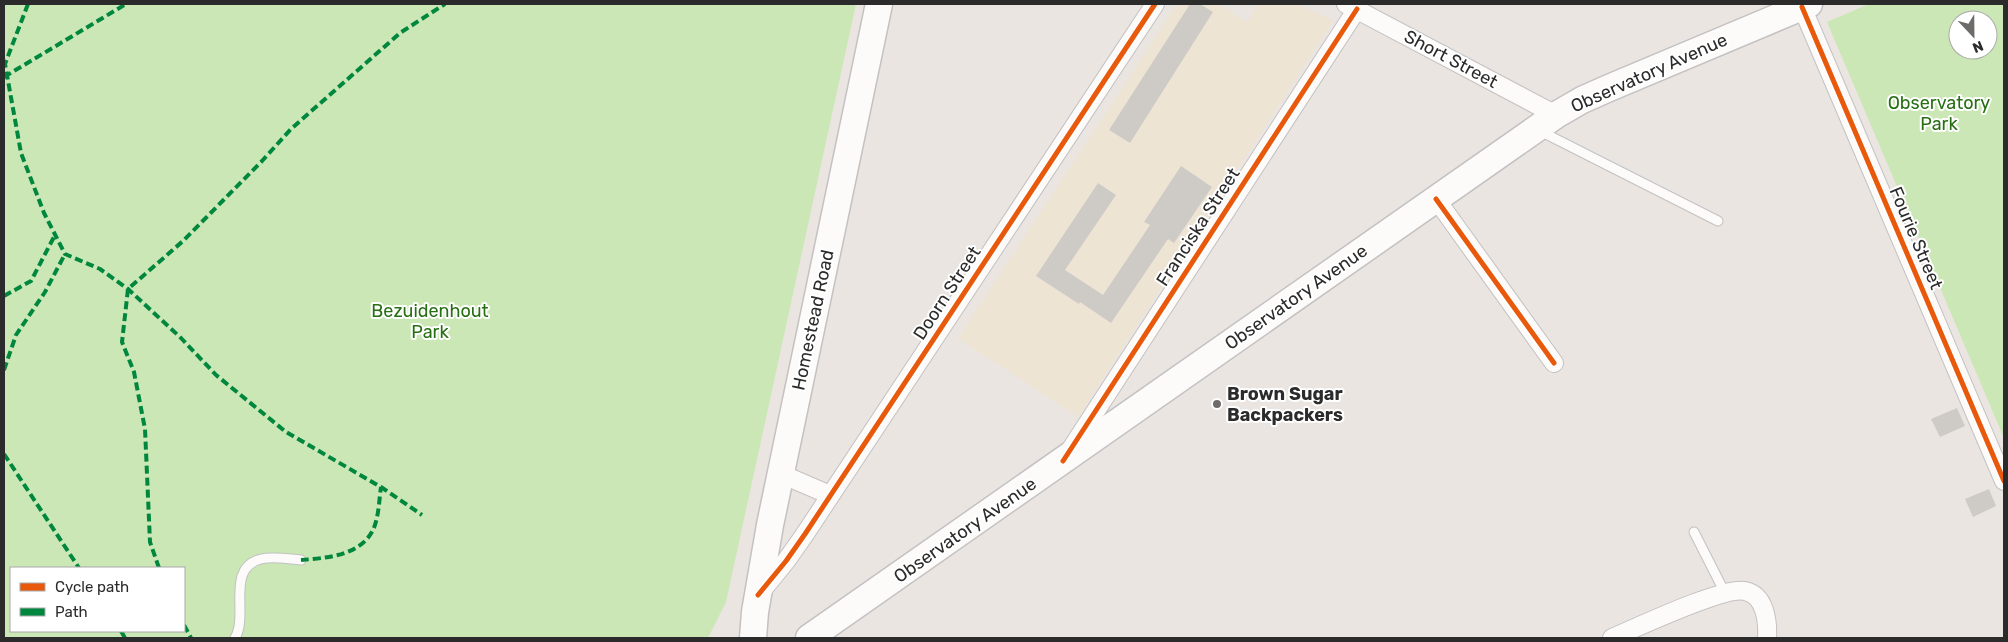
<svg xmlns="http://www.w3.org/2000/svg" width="2008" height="642" font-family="Rubik,sans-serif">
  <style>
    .education { fill: #eee4d4 }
    .green { fill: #cbe7b6; fill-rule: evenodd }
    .building { fill: #cecbc7 }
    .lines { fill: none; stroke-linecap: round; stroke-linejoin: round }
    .lane-casing { stroke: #c3c1c2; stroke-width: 11 }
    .street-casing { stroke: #c3c1c2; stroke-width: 20 }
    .secondary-casing { stroke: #c3c1c2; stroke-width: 29 }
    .lane { stroke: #fcfbfa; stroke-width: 9 }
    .street { stroke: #fcfbfa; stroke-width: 18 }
    .secondary { stroke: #fcfbfa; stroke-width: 26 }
    .quiet { stroke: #00873e; stroke-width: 4; stroke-dasharray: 8 4; stroke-linecap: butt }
    .cycleway-casing { stroke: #fff; stroke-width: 8 }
    .cycleway { stroke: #e8590c; stroke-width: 5 }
    .poi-dot { fill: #6e6c6a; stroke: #fff; stroke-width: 2 }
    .labels { text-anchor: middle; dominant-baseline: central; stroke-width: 4; stroke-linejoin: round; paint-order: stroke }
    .street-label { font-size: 18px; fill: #2b2b2b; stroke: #fff }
    .park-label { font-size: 18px; fill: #286f14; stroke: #fff }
    .poi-label { font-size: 18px; font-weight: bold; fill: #2b2b2b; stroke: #fff; text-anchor: start }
  </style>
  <rect width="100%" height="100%" fill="#eae5e0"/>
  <path class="education" d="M1177 4H1220L1247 22 1259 4H1298L1333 21 1078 417 958 338Z"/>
  <g class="green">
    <path d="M4 4H856L726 602 708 638H4ZM11 568H184V631H11Z"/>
    <path d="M1869 4H2004V438L1827 22ZM1958 20H1988V50H1958Z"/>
  </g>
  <g class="building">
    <path d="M1190 4H1200L1213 12 1130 143 1109 130Z"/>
    <path d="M1181 166 1212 187 1174 243 1168 239 1111 323 1080 302 1079 304 1036 276 1098 183 1116 195 1065 270 1103 295 1150 225 1144 222Z"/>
    <path d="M1957 408 1965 426 1940 437 1931 419Z"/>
    <path d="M1989 489 1996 506 1973 517 1965 499Z"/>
  </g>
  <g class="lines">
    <defs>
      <g id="lane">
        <path d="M1540 131 1718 221"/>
        <path d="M1694 532 1725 593"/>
        <path d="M235 638C249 615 225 568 261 559 273 556 288 559 301 560"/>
      </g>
      <g id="street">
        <path d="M1346 4 1556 115"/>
        <path d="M1802 7 2004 481"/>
        <path d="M1436 199 1554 363"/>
        <path d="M1071 449 1357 9"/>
        <path d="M781 474 830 495"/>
        <path d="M760 593 786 561 805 534 1155 4"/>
        <path d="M1612 638C1636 628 1724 586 1745 591 1765 595 1768 621 1767 638"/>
      </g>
      <g id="secondary">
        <path d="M753 638 755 612 770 525 879 4"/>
        <path d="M809 638 1556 115 1582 100 1609 88 1809 4"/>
      </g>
    </defs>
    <use href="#lane" class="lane-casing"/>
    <use href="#street" class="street-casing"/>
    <use href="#secondary" class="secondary-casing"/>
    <use href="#lane" class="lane"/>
    <use href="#street" class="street"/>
    <use href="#secondary" class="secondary"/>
    <g class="quiet">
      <path d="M28 4 5 64 21 153 44 213 65 254 100 269 128 289 181 338 216 375 286 432 381 487 422 515"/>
      <path d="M4 77 126 4"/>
      <path d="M4 296 31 281 55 235"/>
      <path d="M4 370 16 335 45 292 65 254"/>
      <path d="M4 454 79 568"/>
      <path d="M301 560C326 558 360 556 373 530 379 517 379 500 381 487"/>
      <path d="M159 568 150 542 145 429 134 372 122 342 128 289 183 241 262 161 291 129 400 33 445 4"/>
      <path d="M184 625 191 638"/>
      <path d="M121 631 125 638"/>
    </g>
    <defs>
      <g id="cycleway">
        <path d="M1802 7 2004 481"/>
        <path d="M1436 199 1554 363"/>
        <path d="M1063 461 1357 9"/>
        <path d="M758 595 786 561 805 534 1155 4"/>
      </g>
    </defs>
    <use href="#cycleway" class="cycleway-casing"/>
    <use href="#cycleway" class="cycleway"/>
  </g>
  <circle class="poi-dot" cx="1217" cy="404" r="5"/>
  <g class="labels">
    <g class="street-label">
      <text transform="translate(1451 59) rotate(28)">Short Street</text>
      <text transform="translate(1649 73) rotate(-24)">Observatory Avenue</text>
      <text transform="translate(1198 227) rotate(-57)">Franciska Street</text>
      <text transform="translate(1916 238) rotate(67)">Fourie Street</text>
      <text transform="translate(947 293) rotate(-57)">Doorn Street</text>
      <text transform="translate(1296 297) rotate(-35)">Observatory Avenue</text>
      <text transform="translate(813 320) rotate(-78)">Homestead Road</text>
      <text transform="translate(965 530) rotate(-35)">Observatory Avenue</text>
    </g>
    <g class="park-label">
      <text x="1939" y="103">Observatory<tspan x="1939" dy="21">Park</tspan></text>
      <text x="430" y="311">Bezuidenhout<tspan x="430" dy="21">Park</tspan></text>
    </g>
    <g class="poi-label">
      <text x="1227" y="394">Brown Sugar<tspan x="1227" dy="21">Backpackers</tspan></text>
    </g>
  </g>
  <rect width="2008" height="642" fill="none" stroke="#2b2b2b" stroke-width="10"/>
  <rect x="10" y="567" width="175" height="65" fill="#ffffff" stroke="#aaaaaa"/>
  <rect x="20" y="583" width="25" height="8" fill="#e8590c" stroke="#aaaaaa"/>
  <text x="55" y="592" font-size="15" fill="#2b2b2b">Cycle path</text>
  <rect x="20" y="608" width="25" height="8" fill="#00873e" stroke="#aaaaaa"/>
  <text x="55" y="617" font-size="15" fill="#2b2b2b">Path</text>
  <g transform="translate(1973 35) rotate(158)"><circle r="24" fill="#ffffff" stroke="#aaaaaa"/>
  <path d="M0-4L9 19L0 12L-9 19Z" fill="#6e6c6a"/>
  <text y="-8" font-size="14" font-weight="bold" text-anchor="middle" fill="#2b2b2b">N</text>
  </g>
</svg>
